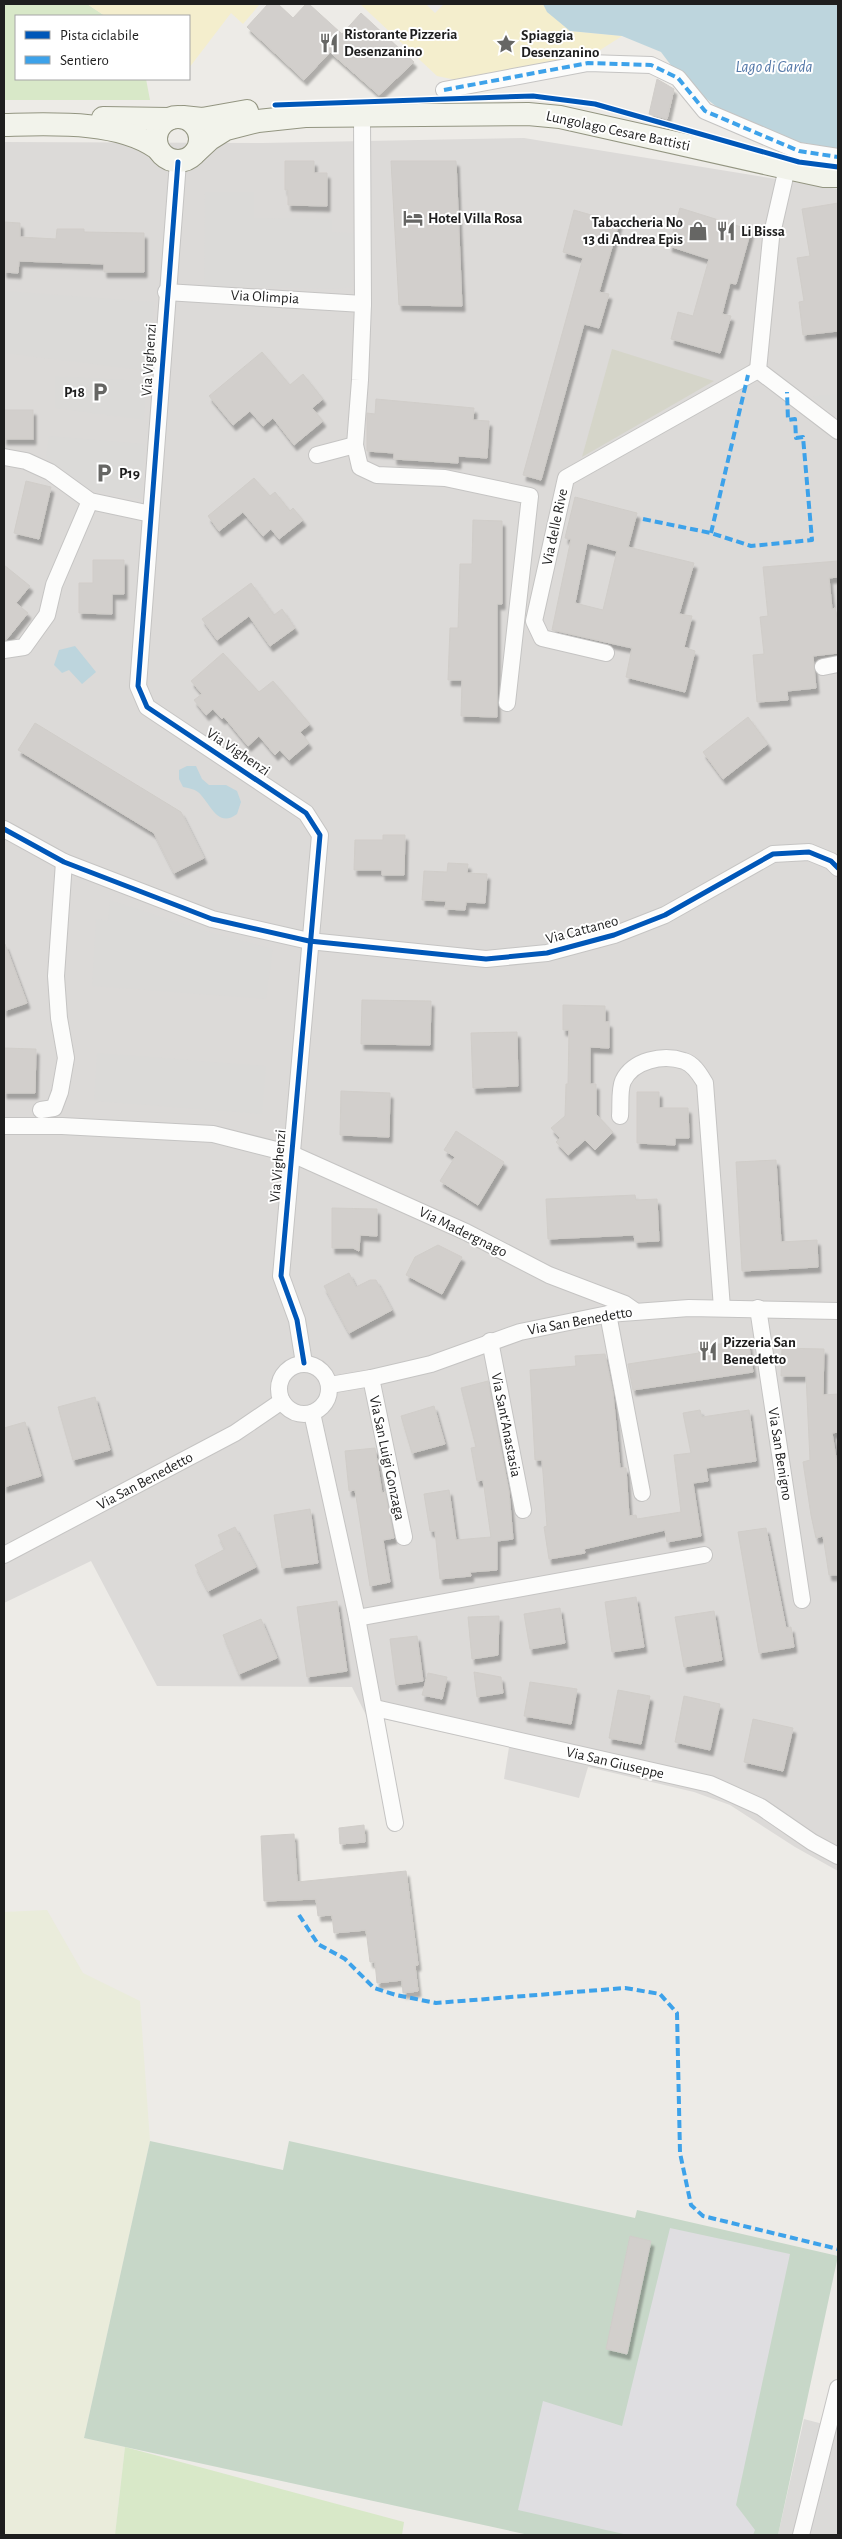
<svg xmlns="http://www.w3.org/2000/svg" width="842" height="2539" font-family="'Alegreya Sans',sans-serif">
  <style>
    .residential { fill: #dcdad8 }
    .religious { fill: #dbdad8 }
    .construction { fill: #d5d5c9 }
    .farmland { fill: #eaecdb }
    .grass { fill: #d8e8c8 }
    .sand { fill: #f4eecd }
    .cemetery { fill: #c7d7c8 }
    .plaza { fill: #dfdee1 }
    .water { fill: #bdd5dd }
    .building { fill: #d2cfcc; stroke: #d0cdc9; fill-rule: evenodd; filter: url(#shadow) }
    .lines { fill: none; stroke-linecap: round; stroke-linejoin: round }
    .street-casing { stroke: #c5c4c3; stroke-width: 18 }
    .secondary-casing { stroke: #939581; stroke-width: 24 }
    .street { stroke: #fcfcfb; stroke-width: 16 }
    .secondary { stroke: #f2f3eb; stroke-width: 22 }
    .quiet { stroke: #3da2ea; stroke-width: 4; stroke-dasharray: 8 4; stroke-linecap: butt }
    .cycleway-casing { stroke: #fff; stroke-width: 8 }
    .cycleway { stroke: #0057b8; stroke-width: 5 }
    .labels { text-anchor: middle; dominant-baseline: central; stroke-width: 4; stroke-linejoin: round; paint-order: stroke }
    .poi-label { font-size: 15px; font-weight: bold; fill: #1e1e1e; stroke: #fff; text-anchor: start }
    .street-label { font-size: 15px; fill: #1e1e1e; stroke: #fff }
    .water-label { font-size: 16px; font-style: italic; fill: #5277a7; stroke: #fff }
  </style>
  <defs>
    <filter id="shadow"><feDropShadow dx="3" dy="5.5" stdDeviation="1" flood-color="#0004"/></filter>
  </defs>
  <rect width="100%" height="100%" fill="#edebe7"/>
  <path class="residential" d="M524 138 838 189V1871L795 1847 730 1805 694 1792 588 1767 579 1798 504 1779 509 1747 366 1715 352 1687 157 1686 91 1561 4 1603V142L262 143Z"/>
  <g class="religious">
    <path d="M205 192H254V218L332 219V232L354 233 352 287 336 289 204 286Z"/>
    <path d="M4 291 154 302 149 371 4 353Z"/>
    <path d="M55 376 146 381 144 420 55 408Z"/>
    <path d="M838 394V417L812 396Z"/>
    <path d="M49 436 145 444 141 499 85 489 46 457Z"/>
    <path d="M110 900 202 930 273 949 266 999 92 986 96 919 108 921Z"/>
    <path d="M97 1053 266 1066 262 1114 94 1101Z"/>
    <path d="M804 2419 838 2428V2535H778Z"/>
  </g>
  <path class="construction" d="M612 349 714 381 582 457Z"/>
  <path class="farmland" d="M47 1910 83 1973 140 2001 150 2141 84 2438 125 2447 115 2535H4V1912Z"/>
  <g class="grass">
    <path d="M4 4H87L105 16H16V79H146L150 100H4Z"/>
    <path d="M125 2447 404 2522 402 2535H115Z"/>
  </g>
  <g class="sand">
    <path d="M87 4H260L243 24 231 13 189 68V16H105Z"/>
    <path d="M360 4H426L435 13 444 4H543L548 12 570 31 622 36 597 52 461 81 437 76Z"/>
  </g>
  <path class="cemetery" d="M150 2141 283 2170 289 2141 635 2218 637 2210 838 2256 778 2535H529L84 2438Z"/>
  <path class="plaza" d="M670 2228 790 2254 736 2505 755 2530 753 2535H628L518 2510 543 2401 622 2426Z"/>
  <g class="water">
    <path d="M543 4H838V152L804 148 730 117 682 80 661 52 622 36 570 31 547 12Z"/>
    <path d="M75 646 96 672 82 684 69 670 62 673 54 665 59 650Z"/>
    <path d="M187 766H196L202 779 209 785H226L237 791 241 802 237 814C217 829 210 802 198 792 194 789 188 788 183 787L179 779V770Z"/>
  </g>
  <g class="building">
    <path d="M268 4H278L293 18 306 4H309L342 34 361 13 414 62 379 95 330 52 304 80 247 27Z"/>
    <path d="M657 79 674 89 667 119 649 114Z"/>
    <path d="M285 161H314V173H327V206L288 205V190H285Z"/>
    <path d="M391 161H456L462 306 399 305Z"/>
    <path d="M838 203V331L803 335 799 302 804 301 797 258 810 256 802 209Z"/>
    <path d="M680 208 751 230 736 284 730 283 722 314 731 316 720 353 671 339 678 312 693 316 709 259 669 246Z"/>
    <path d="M574 210 619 223 599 292 609 294 599 328 584 324 541 480 523 475 583 258 563 252Z"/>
    <path d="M4 222 20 223V237L56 239 57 229H84V232L144 233V272H104V264L19 261 18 273 4 272Z"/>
    <path d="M262 352 290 385 303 374 323 399 312 408 323 421 294 445 273 418 263 426 250 411 233 425 209 396Z"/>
    <path d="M376 399 474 408 473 420 489 421 487 458 458 456V463L394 459V453L367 451V413L375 414Z"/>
    <rect x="4" y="410" width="29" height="29"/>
    <path d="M254 478 270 496 275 492 290 511 293 508 303 520 279 539 271 529 263 536 243 512 219 531 208 516Z"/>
    <path d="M26 481 51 487 39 539 14 533Z"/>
    <path d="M575 497 637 513 628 547 694 563 679 614 692 616 684 647 695 651 685 692 626 677 632 648 552 630 571 539 565 538ZM587 543 617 551 603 610 575 603Z"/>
    <path d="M473 520 502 521V604H497V717L461 716 462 680H448L450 628H458L460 564H472Z"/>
    <path d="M93 560H124V594H112V614L79 613V583H93Z"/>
    <path d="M838 561V577L829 578 832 609 835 608 838 622V653L813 656 816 688 787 691 788 700 757 702 753 655 764 654 760 617 768 616 763 567Z"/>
    <path d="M4 565 30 586 16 603 28 613 7 639 4 640Z"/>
    <path d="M251 583 274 615 282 609 295 628 270 646 249 616 217 640 202 619Z"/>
    <path d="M223 653 259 692 273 681 310 724 300 732 309 743 289 760 280 750 275 755 259 736 248 746 224 717 222 719 213 709 206 715 194 700 202 694 191 681Z"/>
    <path d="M748 717 768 744 723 779 703 752Z"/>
    <path d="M35 723 181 812 204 858 174 873 154 833 18 750Z"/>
    <path d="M383 835H405L404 875H382V870H354L355 840H383Z"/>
    <path d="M448 863 468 864 467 873 487 874 485 903 466 902 465 910 445 909 446 901 422 900 424 871 447 872Z"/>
    <path d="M5 944 27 1003 4 1011V945Z"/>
    <path d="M362 1000 431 1001 430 1045 361 1044Z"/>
    <path d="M563 1005 605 1006V1022H609V1048L590 1047V1084H596V1114L613 1132 595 1150 585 1140 568 1155 556 1142 560 1138 551 1128 565 1116 566 1084H568L569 1030H563Z"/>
    <path d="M517 1032 518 1086 473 1088 471 1033Z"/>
    <path d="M4 1048 36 1049 35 1093H4Z"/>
    <path d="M341 1091 390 1093 389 1137 340 1135Z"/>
    <path d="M637 1092H659V1108H688L689 1138H675V1145L637 1143Z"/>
    <path d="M456 1131 504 1162 478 1205 440 1181 455 1157 444 1150Z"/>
    <path d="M776 1160 781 1242 817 1240 818 1267 742 1271 736 1162Z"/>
    <path d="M635 1195 636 1200 657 1199 659 1241 635 1242 634 1235 548 1239 546 1199Z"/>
    <path d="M332 1208 377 1209V1236L360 1235 359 1251 353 1248H332Z"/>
    <path d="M438 1245 462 1257 442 1294 406 1275 415 1257Z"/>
    <path d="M349 1273 356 1287 370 1280H376L392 1310 349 1333 324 1286Z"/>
    <path d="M748 1340 753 1372 633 1390 628 1364 699 1353 698 1347Z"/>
    <path d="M782 1348 824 1349 823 1395 838 1394V1432L832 1433 838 1470V1575H829L823 1536 816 1538 811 1515 803 1462 810 1460 806 1376H781Z"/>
    <path d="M605 1354 613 1393 620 1468H626L629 1516 636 1515 637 1519 681 1512 674 1455 691 1453 683 1413 700 1410 702 1417 749 1410 756 1461 706 1468 708 1481 693 1483 701 1536 667 1542 665 1530 584 1549 585 1553 549 1559 544 1527 547 1526 542 1460H535L530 1370 576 1366 575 1356Z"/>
    <path d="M488 1381 509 1492 513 1539 497 1541V1570L470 1572 471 1576 440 1579 435 1531H430L424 1494 449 1490 456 1540 491 1537 483 1480 477 1481 471 1448 476 1447 461 1388Z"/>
    <path d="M95 1397 110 1450 73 1460 58 1407Z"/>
    <path d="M434 1406 445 1444 412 1453 401 1416Z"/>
    <path d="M25 1422 41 1476 4 1487V1428Z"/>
    <path d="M375 1448 382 1493 385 1492 394 1538 383 1540 390 1582 370 1586 355 1490 349 1491 345 1451Z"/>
    <path d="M310 1509 318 1563 282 1568 274 1515Z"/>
    <path d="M235 1527 256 1567 208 1591 195 1565 225 1549 218 1535Z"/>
    <path d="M766 1528 786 1628 791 1627 794 1647 759 1653 738 1532Z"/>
    <path d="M636 1597 644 1647 612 1652 605 1602Z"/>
    <path d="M337 1601 347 1671 307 1677 297 1607Z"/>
    <path d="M560 1608 565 1643 530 1649 524 1614Z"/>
    <path d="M714 1611 722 1660 684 1667 675 1617Z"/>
    <path d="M499 1616 498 1655 472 1659 468 1617Z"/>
    <path d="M261 1619 277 1658 239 1674 223 1635Z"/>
    <path d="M417 1636 423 1681 396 1685 390 1639Z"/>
    <path d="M474 1672 501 1677 503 1693 477 1697Z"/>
    <path d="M428 1673 447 1677 442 1699 422 1695Z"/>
    <path d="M530 1682 577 1689 571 1724 524 1716Z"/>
    <path d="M618 1690 650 1696 641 1744 609 1738Z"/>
    <path d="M684 1696 720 1704 710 1750 675 1742Z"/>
    <path d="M753 1719 793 1728 783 1771 744 1762Z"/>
    <path d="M364 1825 365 1842 340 1844 339 1828Z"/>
    <path d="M294 1834 297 1882 406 1871 418 1965 415 1966 418 1991 403 1993 402 1980 377 1983 375 1962H370L366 1930 334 1933 332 1915 318 1916 316 1899 264 1901 261 1836Z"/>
    <path d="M630 2236 651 2241 627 2354 606 2349Z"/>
  </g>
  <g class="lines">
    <defs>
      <g id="street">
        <path d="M444 90 588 63 651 65 678 78 705 111 799 151 838 157"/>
        <path d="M362 116 363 304 360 380 355 445 360 467 377 475 445 478 530 496 507 703"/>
        <path d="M178 162 138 686 147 707 306 813 320 835 281 1276 297 1320 304 1363"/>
        <path d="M787 168 771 238 758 370 838 431"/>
        <path d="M166 292 363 304"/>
        <path d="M317 455 355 445"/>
        <path d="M4 457 26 461 50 472 90 501 151 514"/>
        <path d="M4 650 24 647 47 615 54 585 90 501"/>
        <path d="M606 653 542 638 534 621 566 478 758 370"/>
        <path d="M823 667 838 664"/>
        <path d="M4 829 64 862 212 919 309 941 486 959 547 953 614 935 665 915 773 854 809 852 831 861 838 868"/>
        <path d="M41 1110 54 1108 60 1092 66 1058 59 1018 56 976 64 862"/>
        <path d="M620 1116C621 1106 619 1090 623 1081 633 1060 663 1054 684 1061 694 1064 700 1075 705 1083L722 1308"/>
        <path d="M4 1126H62L213 1134 292 1154 466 1232 549 1275 625 1304 635 1311"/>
        <path d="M758 1308 802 1600"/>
        <path d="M608 1314 642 1493"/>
        <path d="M490 1341 523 1510"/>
        <circle cx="304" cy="1389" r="25"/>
        <path d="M371 1378 404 1537"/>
        <path d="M330 1385 371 1378 431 1364 520 1332 608 1314 689 1308 838 1311"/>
        <path d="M312 1413 357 1618 395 1823"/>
        <path d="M4 1555 235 1433 282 1401"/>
        <path d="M357 1618 704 1555"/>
        <path d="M375 1708 710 1784 761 1807 812 1842 838 1856"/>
        <path d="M801 2535 838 2388"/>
      </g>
      <g id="secondary">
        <circle cx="178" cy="139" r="22"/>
        <path d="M183 117 202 119 247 111"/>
        <path d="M103 118 169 119"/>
        <path d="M4 125C50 124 118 120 157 148"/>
        <path d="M196 152 210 139 226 129 258 121 305 116 528 114 560 117 787 168 824 176H838"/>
      </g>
    </defs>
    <use href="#street" class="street-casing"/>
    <use href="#secondary" class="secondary-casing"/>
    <use href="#street" class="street"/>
    <use href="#secondary" class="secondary"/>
    <g class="quiet">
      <path d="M444 90 588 63 651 65 678 78 705 111 799 151 838 157"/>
      <path d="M643 519 711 533 751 546 812 540 803 437 796 438 795 419 788 420 787 392"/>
      <path d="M711 533 748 375"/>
      <path d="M299 1915 318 1944 345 1959 374 1988 396 1995 436 2003 625 1988 660 1994 677 2013 680 2153 691 2205 703 2216 838 2249"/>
    </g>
    <defs>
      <g id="cycleway">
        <path d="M275 105 533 96 595 104 799 162 838 167"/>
        <path d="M178 162 138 686 147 707 306 813 320 835 281 1276 297 1320 304 1363"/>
        <path d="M4 829 64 862 212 919 309 941 486 959 547 953 614 935 665 915 773 854 809 852 831 861 838 868"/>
      </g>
    </defs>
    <use href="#cycleway" class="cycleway-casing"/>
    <use href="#cycleway" class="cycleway"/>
  </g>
  <defs>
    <symbol id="restaurant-bare" viewBox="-9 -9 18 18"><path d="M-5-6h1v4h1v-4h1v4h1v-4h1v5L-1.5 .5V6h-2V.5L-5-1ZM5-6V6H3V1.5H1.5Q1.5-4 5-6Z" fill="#666664" stroke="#fff" stroke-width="2.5" paint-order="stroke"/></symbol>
    <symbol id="sight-bare" viewBox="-9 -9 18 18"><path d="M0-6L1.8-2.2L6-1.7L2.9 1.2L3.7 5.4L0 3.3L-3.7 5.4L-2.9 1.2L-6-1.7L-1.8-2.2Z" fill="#666664" stroke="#fff" stroke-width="2.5" paint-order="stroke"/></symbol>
    <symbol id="hotel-bare" viewBox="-9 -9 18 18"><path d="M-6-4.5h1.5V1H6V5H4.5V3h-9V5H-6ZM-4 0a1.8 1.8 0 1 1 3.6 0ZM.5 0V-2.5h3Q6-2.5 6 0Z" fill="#666664" stroke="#fff" stroke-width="2.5" paint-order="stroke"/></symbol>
    <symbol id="shop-bare" viewBox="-9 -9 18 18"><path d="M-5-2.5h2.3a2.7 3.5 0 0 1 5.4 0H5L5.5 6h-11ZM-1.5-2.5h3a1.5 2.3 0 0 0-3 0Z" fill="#666664" stroke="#fff" stroke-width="2.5" paint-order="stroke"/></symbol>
    <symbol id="parking-bare" viewBox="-9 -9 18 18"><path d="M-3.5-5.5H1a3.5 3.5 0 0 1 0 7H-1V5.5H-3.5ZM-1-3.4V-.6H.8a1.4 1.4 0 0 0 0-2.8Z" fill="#666664" stroke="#fff" stroke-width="2.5" paint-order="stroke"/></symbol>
  </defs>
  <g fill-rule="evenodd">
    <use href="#restaurant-bare" x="315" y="29" width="28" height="28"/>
    <use href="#sight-bare" x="492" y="30" width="28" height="28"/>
    <use href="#hotel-bare" x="399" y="204" width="28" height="28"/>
    <use href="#shop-bare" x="684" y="217" width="28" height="28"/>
    <use href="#restaurant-bare" x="712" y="217" width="28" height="28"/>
    <use href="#parking-bare" x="86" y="378" width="28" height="28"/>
    <use href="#parking-bare" x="90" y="459" width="28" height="28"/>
    <use href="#restaurant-bare" x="694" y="1337" width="28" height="28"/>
  </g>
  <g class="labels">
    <g class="poi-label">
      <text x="344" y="34">Ristorante Pizzeria<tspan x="344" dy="17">Desenzanino</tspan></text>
      <text x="521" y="35">Spiaggia<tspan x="521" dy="17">Desenzanino</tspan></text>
      <text x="428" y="218">Hotel Villa Rosa</text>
      <text x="683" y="222" text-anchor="end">Tabaccheria No<tspan x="683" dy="17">13 di Andrea Epis</tspan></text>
      <text x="741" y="231">Li Bissa</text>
      <text x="85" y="392" text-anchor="end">P18</text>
      <text x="119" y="473">P19</text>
      <text x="723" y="1342">Pizzeria San<tspan x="723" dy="17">Benedetto</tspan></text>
    </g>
    <g class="street-label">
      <text transform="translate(618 131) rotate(12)">Lungolago Cesare Battisti</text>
      <text transform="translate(265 297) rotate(3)">Via Olimpia</text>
      <text transform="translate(149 360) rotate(-86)">Via Vighenzi</text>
      <text transform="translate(555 527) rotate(-78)">Via delle Rive</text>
      <text transform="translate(238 752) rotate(34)">Via Vighenzi</text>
      <text transform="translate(582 930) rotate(-15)">Via Cattaneo</text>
      <text transform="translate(278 1166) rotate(-85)">Via Vighenzi</text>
      <text transform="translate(463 1232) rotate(26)">Via Madergnago</text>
      <text transform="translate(580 1321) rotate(-10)">Via San Benedetto</text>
      <text transform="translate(506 1425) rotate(79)">Via Sant'Anastasia</text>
      <text transform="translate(780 1454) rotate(81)">Via San Benigno</text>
      <text transform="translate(387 1458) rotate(78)">Via San Luigi Gonzaga</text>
      <text transform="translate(145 1481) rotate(-28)">Via San Benedetto</text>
      <text transform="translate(615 1763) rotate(13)">Via San Giuseppe</text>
    </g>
    <g class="water-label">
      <text x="774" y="67">Lago di Garda</text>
    </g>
  </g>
  <rect width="842" height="2539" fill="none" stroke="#1e1e1e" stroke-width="10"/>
  <rect x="15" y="15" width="175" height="65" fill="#ffffff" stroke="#a5a5a5"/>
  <rect x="25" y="31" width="25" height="8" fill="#0057b8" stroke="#a5a5a5"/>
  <text x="60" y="40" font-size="15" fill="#1e1e1e">Pista ciclabile</text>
  <rect x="25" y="56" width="25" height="8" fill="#3da2ea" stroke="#a5a5a5"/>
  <text x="60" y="65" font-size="15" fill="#1e1e1e">Sentiero</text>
</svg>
